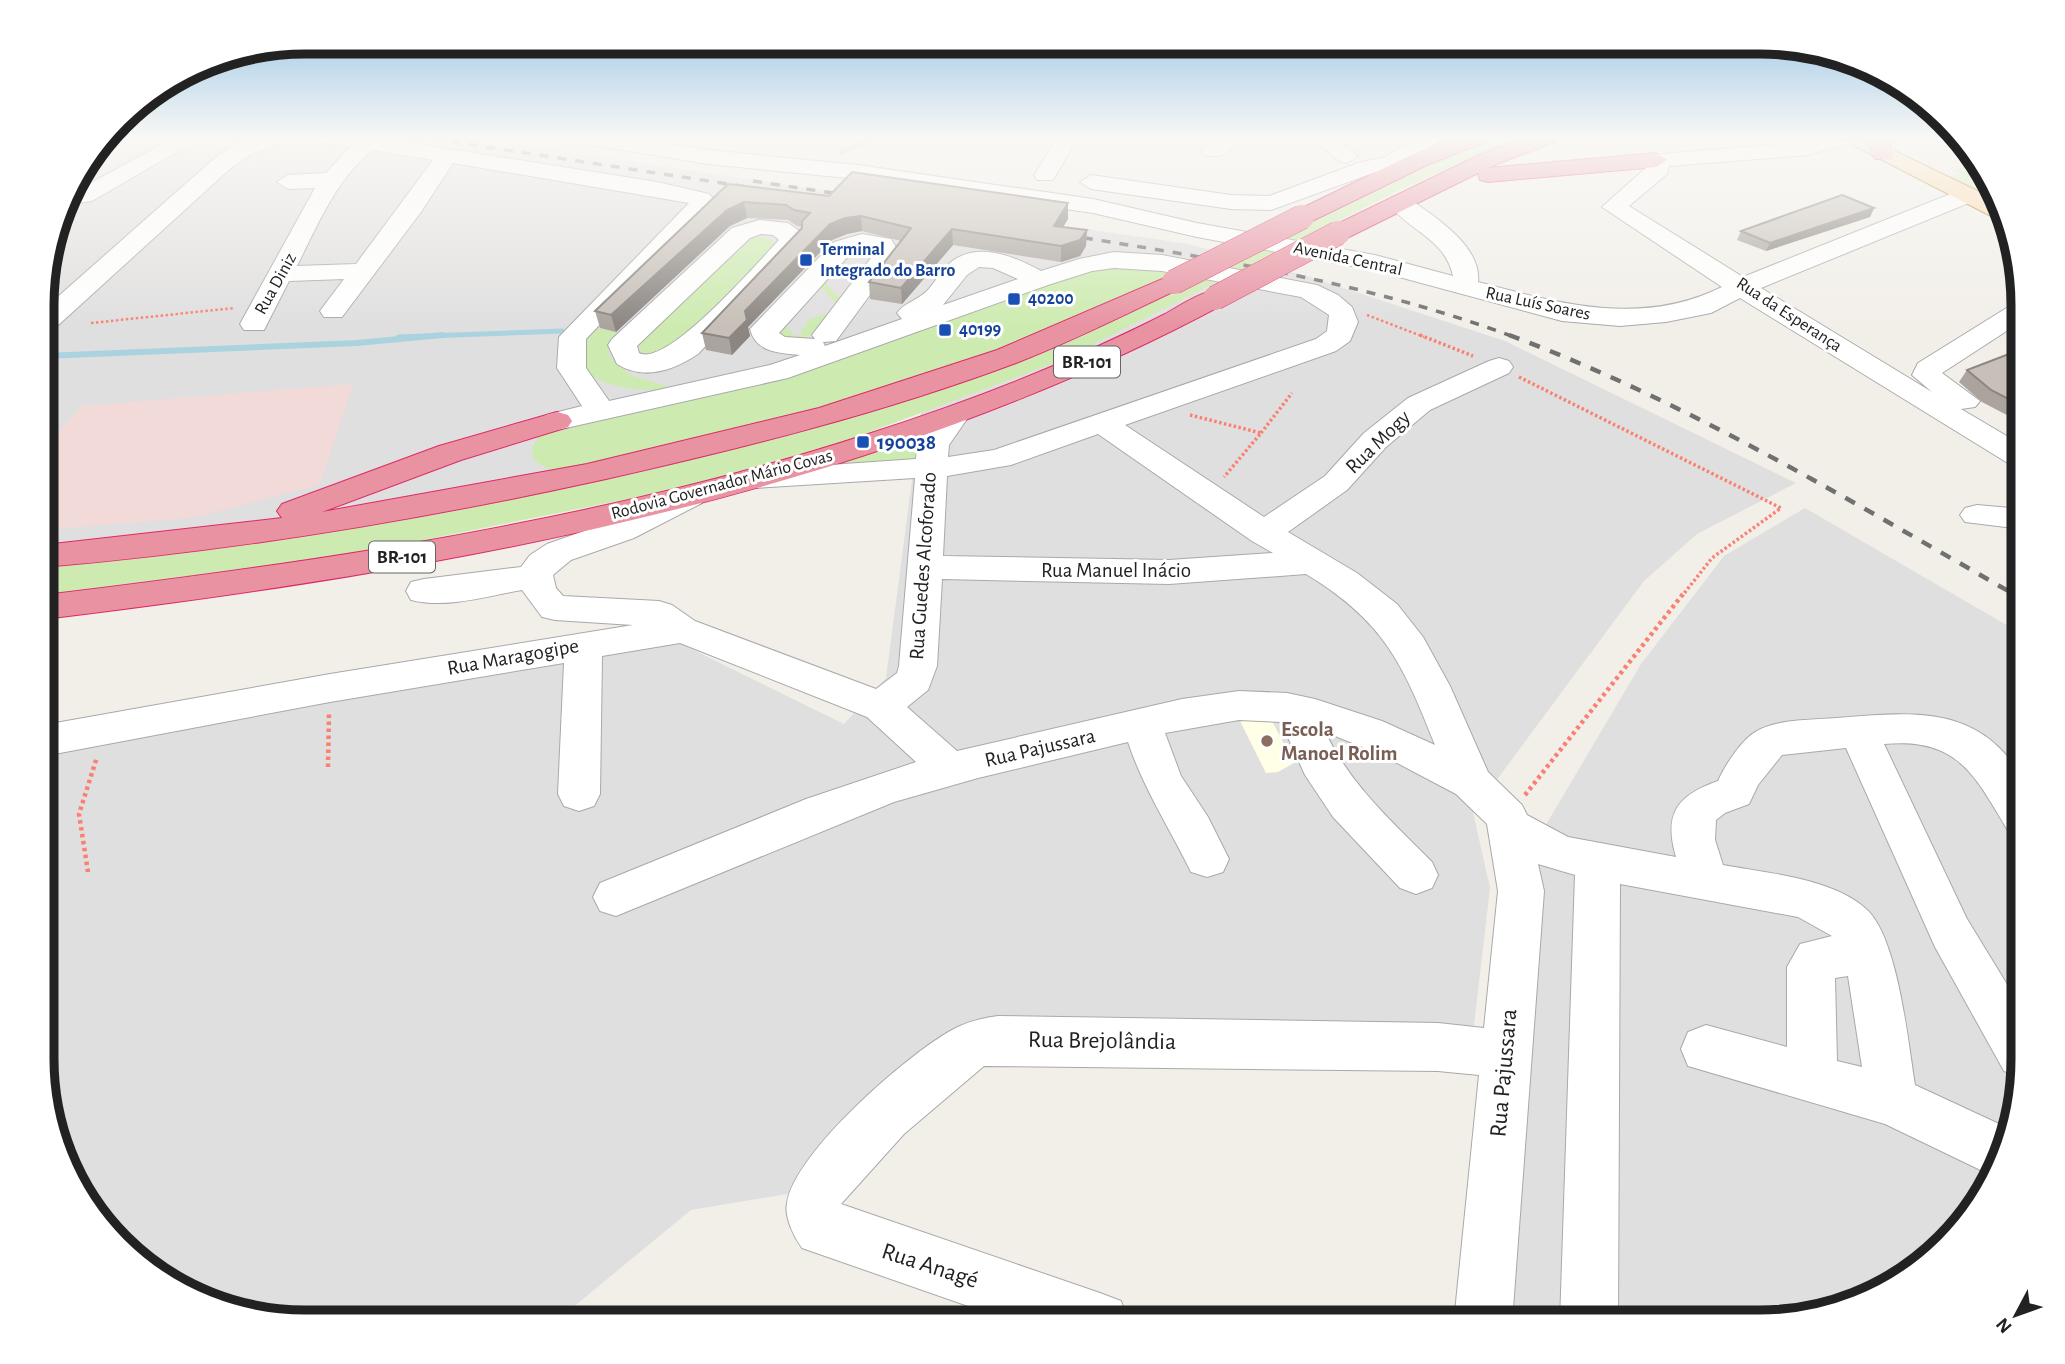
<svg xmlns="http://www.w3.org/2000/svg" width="2065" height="1364" font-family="'Alegreya Sans',sans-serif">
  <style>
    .residential { fill: #e0dfdf }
    .commercial { fill: #f2dad9 }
    .education { fill: #ffffe5 }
    .military { fill: #f3e3dd }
    .grass { fill: #cdebb0 }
    .parking { fill: #e2e2e2 }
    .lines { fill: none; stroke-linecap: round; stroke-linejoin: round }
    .stream-far1 { stroke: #aad3df; stroke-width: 5 }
    .stream { stroke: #aad3df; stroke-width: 6 }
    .minor-casing { stroke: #a9a9a9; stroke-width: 2 }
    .major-casing { stroke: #a06b00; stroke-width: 2 }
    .highway-casing { stroke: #dc2a67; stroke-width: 2 }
    .path-far2 { stroke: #fa8072; stroke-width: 2.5; stroke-dasharray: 2.5 2.5; stroke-linecap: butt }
    .path-far1 { stroke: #fa8072; stroke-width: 3.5; stroke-dasharray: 2.5 2.5; stroke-linecap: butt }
    .path { stroke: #fa8072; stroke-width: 4.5; stroke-dasharray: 3.5 3.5; stroke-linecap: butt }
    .minor { fill: #fff; fill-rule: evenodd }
    .major { fill: #fcd6a4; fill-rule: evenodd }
    .highway { fill: #e892a2; fill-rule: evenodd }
    .rail-far2 { stroke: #707070; stroke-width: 3.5; stroke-dasharray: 9 9; stroke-linecap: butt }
    .rail-far1 { stroke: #707070; stroke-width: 4.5; stroke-dasharray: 11 11; stroke-linecap: butt }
    .rail { stroke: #707070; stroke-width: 5; stroke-dasharray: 15 15; stroke-linecap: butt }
    .highway-bridge-casing { stroke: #dc2a67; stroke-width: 25; stroke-linecap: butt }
    .highway-bridge { stroke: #e892a2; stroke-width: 24 }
    .wall { fill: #aba49e }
    .shaded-wall { fill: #8b8681 }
    .building { fill: #c7bfb8; stroke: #8b8681; stroke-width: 2 }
    .transit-dot { fill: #1a4fb4; stroke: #fff; stroke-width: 2.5 }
    .education-dot { fill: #8d6e63; stroke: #fff; stroke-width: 2.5 }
    .labels { text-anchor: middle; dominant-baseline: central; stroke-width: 6; stroke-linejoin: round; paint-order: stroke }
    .far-transit-label { font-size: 18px; font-weight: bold; fill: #164399; stroke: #fff; text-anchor: start }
    .far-street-label { font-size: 18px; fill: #222; stroke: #fff }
    .shield { fill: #fff; stroke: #646464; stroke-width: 2 }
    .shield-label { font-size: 19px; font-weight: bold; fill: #222 }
    .transit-label { font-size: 21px; font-weight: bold; fill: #164399; stroke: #fff; text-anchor: start }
    .street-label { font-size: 21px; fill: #222; stroke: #fff }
    .education-label { font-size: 21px; font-weight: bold; fill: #785e54; stroke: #fff; text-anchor: start }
    .near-street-label { font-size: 24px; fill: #222; stroke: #fff }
    .rim { fill: none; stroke: #222; stroke-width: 9 }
  </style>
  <rect width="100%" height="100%" fill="#f2efe9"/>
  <g class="residential">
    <path d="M109 136H459L1188 244 1310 277 1505 341 1796 483 1697 534 1644 581 1473 812 1490 888 1471 1051 935 1054 793 1193 691 1210 555 1322H305L221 1308 159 1277 77 1191 44 1093V741L655 631 844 724 886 678 922 404 584 496 44 569V271L69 189Z"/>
    <path d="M1805 508 2022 634V1075L2009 1143 1978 1205 1891 1287 1776 1321 1508 1322 1534 845 1641 664 1724 556Z"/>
  </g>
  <path class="commercial" d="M353 384 320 484 197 517 44 530V448L82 406Z"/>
  <path class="education" d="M1269 715 1294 763 1278 772 1266 773 1239 719Z"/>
  <path class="military" d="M1906 136H1953L1978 164 1939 173 1904 148Z"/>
  <g class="grass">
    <path d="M1489 136H1528L1459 163 1398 191 1058 362 797 459 683 488 344 556 44 595V558L460 509 595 482 884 403Z"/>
    <path d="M1959 168 1966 171 1979 169 1974 182 1993 191 1995 198 1947 177 1960 174 1953 170Z"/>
    <path d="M753 235 773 240 774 246 663 358 644 355 634 342Z"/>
    <path d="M865 249 875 253 871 261 862 253 852 254 823 280 841 300C822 326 815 345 778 336L779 322H783L794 336 803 334 801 328 807 326V320L830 312 836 303 816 282 848 252Z"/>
    <path d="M1092 266 1189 269 1128 302 870 397 557 471 546 468 533 459 532 447 541 434 761 381Z"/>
    <path d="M595 327 617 332 610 340 609 356 630 375 672 388C646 393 570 389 583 346 585 340 591 333 595 327Z"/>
    <path d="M935 430 938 458 822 468Z"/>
  </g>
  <path class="parking" d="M977 267 990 268 1001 273 1000 286 937 310 963 273Z"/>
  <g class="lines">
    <g class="stream-far1">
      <path d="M841 153 878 136"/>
      <path d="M398 337 562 331"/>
    </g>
    <path class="stream" d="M44 356 357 343 443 335"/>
    <defs>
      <g id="minor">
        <path d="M177 136H204L92 201 64 205 69 191 78 190Z"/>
        <path d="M257 136H288L286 141 253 153 232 167 54 329 44 331V309L216 157 237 143Z"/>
        <path d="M314 136H367L657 182 709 194 716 202 712 207 586 339V368L609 401 770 365 800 355C780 353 756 353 750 329L834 242 862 234 891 239 900 254 836 341 823 342 825 346 902 319 897 313C904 303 918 300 927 291 937 280 944 265 957 258 984 243 1017 258 1041 271L1079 259 1114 252 1162 255 1317 285 1338 295 1352 307 1358 322 1350 341 1336 351 1125 425 1264 517 1325 476 1364 433 1408 398 1489 361 1499 358 1509 361 1513 367 1509 373 1430 410 1386 447 1347 490 1288 532 1357 573 1397 604 1423 637 1450 686 1488 772 1522 805 1527 815 1568 837 1676 857C1663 813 1678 795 1718 781 1725 765 1742 739 1757 731 1778 719 1812 720 1836 718 1895 714 1961 703 2005 754 2011 761 2020 772 2022 781 2026 797 2022 818 2022 834L2007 829C1974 774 1957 737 1884 744L1967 919 2022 1009V1078L2004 1071 1935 947 1846 748 1782 755 1758 785 1749 804 1725 813 1716 820 1715 840 1723 865C1766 873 1831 878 1865 908 1898 935 1908 1043 1915 1085L2012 1130 2009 1143 1993 1176 1885 1124 1688 1066 1681 1049 1688 1032 1706 1025 1787 1047V967L1800 944 1832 936 1798 917 1620 884 1618 1322H1560L1575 875 1538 864 1544 891 1512 1322H1454L1479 1075 1438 1071 984 1066 904 1134 841 1204 1100 1293 1121 1301 1129 1322H1014L802 1248C794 1237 784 1217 787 1203 794 1153 908 1054 952 1030 966 1022 982 1018 998 1016L1438 1023 1484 1028 1498 891 1487 824 1456 794 1380 754 1325 732C1350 784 1391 821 1432 862L1438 875 1432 888 1416 894 1400 888 1333 817 1305 775 1281 722 1239 720 1165 733 1181 776 1208 817 1229 859 1223 872 1207 877 1191 872C1169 827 1144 790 1128 742L978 778 894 802 616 916 600 911 593 897 600 883 806 799 916 762 867 717 680 643 602 656 600 794 594 806 579 811 564 806 558 794 564 663 330 702 44 756V725L330 674 633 625 555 620 542 617 522 590C487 596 446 609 411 600L406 591 411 582 424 579 521 567 530 555 547 544 610 522 690 486 702 489 706 496 702 503 634 538 571 560 553 575 556 588 563 596 659 601 672 605 695 621 876 689 897 673 899 666 915 478 754 488 743 485 738 478 743 471 916 459C918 434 936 403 965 410L969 416 949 445 948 457 994 450 1316 339 1327 331 1329 315 1301 297 1162 271 1114 268 1092 271 1048 285 788 378 557 430 546 427 542 421 546 415 582 406 557 368 559 337 689 203 453 163 421 212 342 317H324L320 311 344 279 289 281 264 330H244L240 324 315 188 288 189 277 182 288 175 326 173 350 147 316 141ZM372 150 433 160 356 264 297 266C318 224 336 180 372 150ZM863 249 873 250 874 254 812 335 815 339 785 337 779 333 852 252ZM979 267 993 268 1018 279 943 305 967 275ZM1098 434 1252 541 1273 553 1169 560 943 556 947 476 1011 465ZM1306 574C1384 621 1403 664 1435 745L1382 721 1315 699 1287 693 1239 691 1182 699 957 751 907 707 928 690 937 666 942 579 1169 584ZM1848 976 1862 1067 1837 1061 1835 978Z"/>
        <path d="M564 136H618L708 150 858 165 1093 199 1197 223 1375 255 1453 276C1445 238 1408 231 1388 203L1392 198H1408C1434 216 1482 246 1478 282 1561 304 1641 327 1722 287L1602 207 1647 167 1645 160 1648 155 1806 142 1825 136H1857L1855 142 1807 155 1669 166 1667 174 1629 206 1743 277 1960 190H1976L1980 195 1976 200 1761 288 1932 392 1912 375 1918 363 2013 304 2022 302V321L1942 373 1980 401 1975 407 1961 409 2022 445V467L2011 465 1740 298 1711 313 1666 322 1620 326 1562 321 1373 270 1197 237 1093 213 858 179 708 164 574 142Z"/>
        <path d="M1058 136H1079L1053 180H1037L1034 175Z"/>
        <path d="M1227 136H1255L1220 156H1204L1201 151Z"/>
        <path d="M1310 136H1334L1358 156 1347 163 1339 161Z"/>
        <path d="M1421 136H1447L1400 167 1373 173 1271 210 1231 209 1091 189 1080 182 1091 175 1231 195 1269 196 1358 163 1385 157Z"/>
        <path d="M759 220 788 223 801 232 803 242 698 354C674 370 644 381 617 364L608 345 612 339 732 228ZM761 234 773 235 779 240C758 262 667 368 639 353L637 346 750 238Z"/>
        <path d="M1977 505 2022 509V529L1965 522 1960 515 1965 508Z"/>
      </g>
      <path id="major" d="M1836 136H1864L1996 200 2001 218 1991 216Z"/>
      <g id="highway">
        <path d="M1459 136H1489L1487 141 1427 165 1310 222H1294L1290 217 1294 212 1411 155Z"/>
        <path d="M1529 136H1559L1557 141 1487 168 1656 153 1667 160 1656 167 1488 182 1480 180 1478 173 1347 238H1329L1326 233 1329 228 1477 156Z"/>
        <path d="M1837 136H1861L1859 141 1839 142Z"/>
        <path d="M1875 136H1898L1889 147 1894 154 1891 159H1875L1867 146Z"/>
        <path d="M1174 274 1183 277 1187 282 1183 287C1128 313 1073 341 1016 363 882 413 744 448 606 479 420 520 233 551 44 567V545L282 518 277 511 282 504 439 446 557 412 568 415 572 421 568 427 461 460 322 512 587 464 819 408 997 350Z"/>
        <path d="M1215 290 1224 292 1228 298 1224 304C862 498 448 570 44 619V595C321 562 600 521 865 435 943 410 1020 382 1094 348 1118 337 1142 326 1165 314 1181 305 1197 294 1215 290Z"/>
      </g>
    </defs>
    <use href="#minor" class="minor-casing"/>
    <use href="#major" class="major-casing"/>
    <use href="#highway" class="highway-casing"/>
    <g class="path-far2">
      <path d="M1367 315 1424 337"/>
      <path d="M91 323 234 308"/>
    </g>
    <g class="path-far1">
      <path d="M1420 335 1473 356"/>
      <path d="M1519 377 1781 508 1712 558 1682 596"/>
      <path d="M1190 415 1261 433 1224 477"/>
      <path d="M1261 433 1292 393"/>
    </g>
    <g class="path">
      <path d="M328 767 329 713"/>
      <path d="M1525 795 1683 594"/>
      <path d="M88 872 79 814 97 757"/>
    </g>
    <use href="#minor" class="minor"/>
    <use href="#major" class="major"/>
    <use href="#highway" class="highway"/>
    <g class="rail-far2">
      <path d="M415 136 761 189"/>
      <path d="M753 181 846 195"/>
      <path d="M1066 235C1218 259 1369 283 1514 337"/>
    </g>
    <path class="rail-far1" d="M1509 335C1688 402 1852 502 2017 596"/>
    <path class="rail" d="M2014 594 2022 599"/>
    <defs>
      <g id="highway-bridge">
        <path d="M1174 282 1302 217"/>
        <path d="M1215 298 1338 233"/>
      </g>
    </defs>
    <use href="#highway-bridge" class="highway-bridge-casing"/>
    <use href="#highway-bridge" class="highway-bridge"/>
  </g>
  <g class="wall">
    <path d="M728 184 829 196 1068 203V219L1063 227 1087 230 1086 246 1080 256 1061 262 953 245 902 304 870 299 869 282 901 241 862 231 847 234 832 240 748 327 750 336 732 355 706 350 702 333 802 228V227L797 226 788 220 747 218 730 226 616 332 600 328 595 311Z"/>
    <path d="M1874 208 1870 217 1766 251 1737 240 1741 231Z"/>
    <path d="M2022 349V423L1982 402 1959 382 1967 370Z"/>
  </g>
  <g class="shaded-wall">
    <path d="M744 202 747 218 730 226 616 332 611 315 727 210Z"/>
    <path d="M1068 203V219L1054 242V226Z"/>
    <path d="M1874 208 1870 217 1766 251 1770 243Z"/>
    <path d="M861 216 862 231 847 234 832 240 748 327 750 336 732 355 729 338 745 311 830 224 845 218Z"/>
    <path d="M952 229 953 245 902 304 901 288Z"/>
    <path d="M1087 230 1086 246 1080 256 1061 262V246Z"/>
  </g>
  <g class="building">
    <path d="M852 172 1068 203 1054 226 1087 230 1080 240 1061 246 952 229 901 288 869 282 911 228 861 216 845 218 830 224 745 311 747 320 729 338 702 333 802 228V221L810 213 794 210 786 205 744 202 727 210 611 315 595 311 728 184 829 196Z"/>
    <path d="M1842 195 1874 208 1770 243 1741 231Z"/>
    <path d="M2022 349V406L1991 390 1967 370Z"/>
  </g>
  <linearGradient id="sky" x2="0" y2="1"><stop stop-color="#8fc0e4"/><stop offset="0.42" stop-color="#f9f8f5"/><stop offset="1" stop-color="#f9f8f5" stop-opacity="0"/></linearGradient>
  <rect width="2065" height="327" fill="url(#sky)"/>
  <g class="transit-dot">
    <rect x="799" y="253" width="14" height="14" rx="3.5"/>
    <rect x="1007" y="292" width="14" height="14" rx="3.5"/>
    <rect x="938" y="323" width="14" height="14" rx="3.5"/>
    <rect x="856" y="435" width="14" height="14" rx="3.5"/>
  </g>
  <circle class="education-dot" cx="1267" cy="741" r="7"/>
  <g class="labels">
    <g class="far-transit-label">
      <text x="820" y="250">Terminal<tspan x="820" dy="21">Integrado do Barro</tspan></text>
      <text x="1028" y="299">40200</text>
      <text x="959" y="330">40199</text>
    </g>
    <g class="far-street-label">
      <text transform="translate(1348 259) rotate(12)">Avenida Central</text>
      <text transform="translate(276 284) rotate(-61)">Rua Diniz</text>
      <text transform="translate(1538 304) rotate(12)">Rua Luís Soares</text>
      <text transform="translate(1789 315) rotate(33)">Rua da Esperança</text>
      <text transform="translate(722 485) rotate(-15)">Rodovia Governador Mário Covas</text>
    </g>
    <g class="shield">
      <rect x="1054" y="346.5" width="66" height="31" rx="5"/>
      <rect x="369" y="541.5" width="66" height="31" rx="5"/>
    </g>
    <g class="shield-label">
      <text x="1087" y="362">BR-101</text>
      <text x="402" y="557">BR-101</text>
    </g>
    <g class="transit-label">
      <text x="877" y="442">190038</text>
    </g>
    <g class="street-label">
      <text transform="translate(1378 442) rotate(-44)">Rua Mogy</text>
      <text transform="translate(923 566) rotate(-86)">Rua Guedes Alcoforado</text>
      <text x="1116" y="570">Rua Manuel Inácio</text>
      <text transform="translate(513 657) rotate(-10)">Rua Maragogipe</text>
      <text transform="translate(1040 748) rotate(-13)">Rua Pajussara</text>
    </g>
    <g class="education-label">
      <text x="1281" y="729">Escola<tspan x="1281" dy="24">Manoel Rolim</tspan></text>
    </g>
    <g class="near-street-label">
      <text transform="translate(1102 1041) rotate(1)">Rua Brejolândia</text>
      <text transform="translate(1504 1073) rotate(-85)">Rua Pajussara</text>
      <text transform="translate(930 1266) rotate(18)">Rua Anagé</text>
    </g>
  </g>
  <path d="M0 0H2065V1364H0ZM305 54H1760A251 251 0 0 1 2011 305V1059A251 251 0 0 1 1760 1310H305A251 251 0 0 1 54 1059V305A251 251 0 0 1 305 54Z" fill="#fff" fill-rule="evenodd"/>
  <path class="rim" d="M305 54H1760A251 251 0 0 1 2011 305V1059A251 251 0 0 1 1760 1310H305A251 251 0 0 1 54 1059V305A251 251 0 0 1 305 54Z"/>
  <g transform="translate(2016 1315) rotate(229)" stroke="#ffffff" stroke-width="5" paint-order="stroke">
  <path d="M0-5L12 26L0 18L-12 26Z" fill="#222222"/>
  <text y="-10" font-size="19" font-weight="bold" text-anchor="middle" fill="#222222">N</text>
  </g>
</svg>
